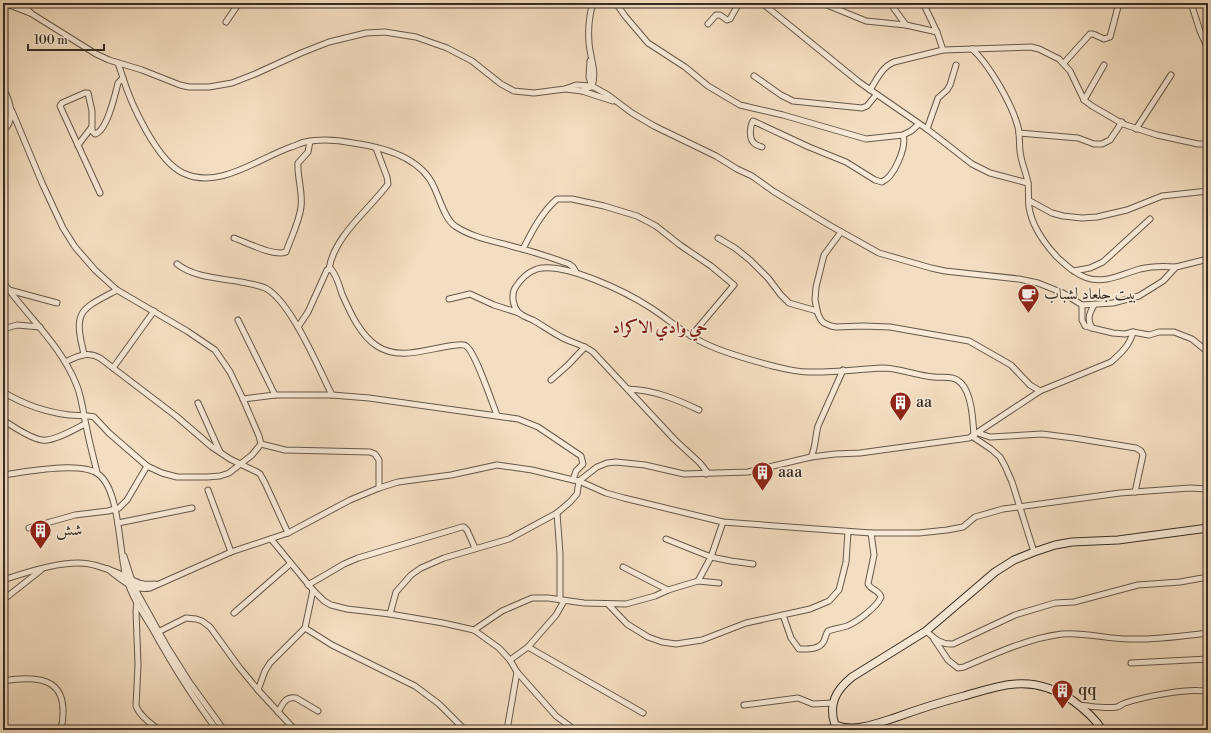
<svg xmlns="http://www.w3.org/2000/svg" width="1211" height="733" font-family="'Libre Bodoni',Amiri,serif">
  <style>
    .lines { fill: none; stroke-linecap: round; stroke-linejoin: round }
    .street-casing { stroke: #66584a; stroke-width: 7 }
    .secondary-casing { stroke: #372c22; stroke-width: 9 }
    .street { stroke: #f8ead7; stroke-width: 5 }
    .secondary { stroke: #f8ead7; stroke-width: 7 }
    .labels { text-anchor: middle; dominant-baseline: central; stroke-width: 3.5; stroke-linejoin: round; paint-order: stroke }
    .poi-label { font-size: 16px; fill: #372c22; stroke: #f8ead7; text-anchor: start }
    .neighbourhood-label { font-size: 17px; font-weight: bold; fill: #7a1f14; stroke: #f8ead7 }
  </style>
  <rect width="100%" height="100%" fill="#f4dec1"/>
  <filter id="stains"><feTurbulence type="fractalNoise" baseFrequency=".005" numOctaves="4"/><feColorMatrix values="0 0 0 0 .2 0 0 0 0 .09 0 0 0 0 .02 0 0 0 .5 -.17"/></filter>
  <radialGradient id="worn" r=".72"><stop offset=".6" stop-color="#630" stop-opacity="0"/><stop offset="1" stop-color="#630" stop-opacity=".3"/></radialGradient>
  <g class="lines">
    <defs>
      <g id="street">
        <path d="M4 3 30 13"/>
        <path d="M21 3 32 14 96 54 109 60 142 70 180 85 189 87H209L232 83 255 74 301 53 329 42 366 33 385 32 416 37 447 48 472 61 501 84 514 91 534 93 565 89 576 85 592 86 608 95 632 113 654 126 716 156 737 169 752 176 773 191 829 225 879 253 931 268 945 271 1019 279 1038 283 1063 293 1082 305 1113 303 1139 296 1163 281 1176 267 1208 259"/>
        <path d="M616 3 625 16 648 43 685 67 708 86 740 105 783 115 866 139 903 135 911 131 919 124"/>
        <path d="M762 3 859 82 927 129 972 164 990 173 1028 183"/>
        <path d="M822 3 866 21 906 25 937 32"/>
        <path d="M890 3 906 25"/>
        <path d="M923 3 937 32 943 50"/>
        <path d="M1191 3 1200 31 1208 49"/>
        <path d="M226 22 239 3"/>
        <path d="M708 24 716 15H720L727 20 730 19 739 3"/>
        <path d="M972 49C989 64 1012 104 1018 127 1020 135 1019 143 1020 151 1021 162 1026 172 1028 183 1029 191 1028 200 1029 207 1032 227 1044 243 1057 257 1066 265 1075 274 1087 278 1105 284 1122 274 1140 269 1152 266 1164 266 1176 267"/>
        <path d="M590 61 589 77 592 87"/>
        <path d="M1064 63 1090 34H1093L1104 39 1110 37 1119 3"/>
        <path d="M754 76 781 95 793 101 862 108 867 106 876 95"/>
        <path d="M123 78C131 104 157 161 183 173 219 190 257 159 291 147 295 146 300 143 305 142 320 139 338 140 353 143 382 147 421 157 434 187 439 197 445 220 455 226 471 237 493 241 511 246 531 251 550 257 569 264L573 267 576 272"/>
        <path d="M3 88C10 101 17 119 3 131"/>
        <path d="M566 89 582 91 613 101"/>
        <path d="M870 90C877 79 882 67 894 62L943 50 1031 47 1039 49 1059 59 1070 71 1084 100 1092 106 1123 124 1157 135 1198 144H1208"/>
        <path d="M582 91 592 86C597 72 590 57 589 43 588 30 589 16 593 3"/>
        <path d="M1084 100 1104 65"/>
        <path d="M927 129 938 98 947 90 950 85 956 65"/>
        <path d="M1136 129 1171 75"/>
        <path d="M1019 133 1078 138 1094 144H1102L1110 140 1122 122"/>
        <path d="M78 145 91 128"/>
        <path d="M762 147C759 146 755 145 753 142 749 137 750 126 753 121L809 147 846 162 875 180 882 182C894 177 907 147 903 135"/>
        <path d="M100 193 60 106 62 103 85 93H88L92 111V131L95 134C107 131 115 95 118 83L123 78 118 63"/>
        <path d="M1030 201 1052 213 1063 216 1082 218 1097 217 1127 210 1162 196 1208 191"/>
        <path d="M841 232 824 255 816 287 815 300 818 314 821 320 824 323 831 326 836 327 863 326 890 327 969 341 1011 365 1030 385 1040 391"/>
        <path d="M234 238C246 242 274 257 286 252 291 237 299 223 301 207 303 192 297 177 298 163L308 152 310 141"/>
        <path d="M718 238 735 248 750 260 768 278 781 295 789 303 817 311"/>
        <path d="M523 249C532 231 542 212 557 199H572L604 206 637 216 656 226 680 245 711 266 734 285 691 336"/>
        <path d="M177 264C195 278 220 278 241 282 250 284 260 285 267 289 292 304 319 369 332 395"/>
        <path d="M329 269C334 236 369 210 388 184L387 177 376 148"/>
        <path d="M1074 271 1090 268 1103 262 1150 219"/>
        <path d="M3 282C28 317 61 345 77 386 82 399 83 412 86 425 89 441 93 456 97 472"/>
        <path d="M9 290 57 303"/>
        <path d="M449 299 470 294 494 305 519 313"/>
        <path d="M1082 305V320L1085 326 1092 328 1113 333 1125 334 1133 332 1149 335 1159 332H1174L1192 339 1208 352"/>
        <path d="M238 320 275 395"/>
        <path d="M298 327 308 312 327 270 331 269C337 276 339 285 342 294 350 312 360 335 377 346 401 362 431 347 457 345 460 345 464 344 466 346 475 351 492 403 497 415"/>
        <path d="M1092 328C1087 319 1089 314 1094 305"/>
        <path d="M3 329 17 325 40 327"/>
        <path d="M84 354C73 310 80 310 117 290"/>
        <path d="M65 362C78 356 87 351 100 358L176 416 212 447 230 459 257 472 260 474 265 483 288 533"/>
        <path d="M113 368 154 311"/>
        <path d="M551 380 568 365 585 347"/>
        <path d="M628 389C654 390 676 399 699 410"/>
        <path d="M3 392C23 404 45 412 69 415 77 416 86 415 94 417L109 433 147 466 162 473 177 477H207L220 476 229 473 252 455 261 444 259 436 243 399 230 372 215 350 187 331 117 290 95 270 75 247 63 228 42 183 12 111"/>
        <path d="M243 399 275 395H332L369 398 518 419 538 427 581 456 583 464 576 471 573 480"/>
        <path d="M198 403 220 452"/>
        <path d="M3 420C12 426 32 439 42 440 53 442 75 429 85 424"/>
        <path d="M978 433 990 437 1042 434 1074 438 1136 448 1141 451 1143 455 1135 492"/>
        <path d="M973 437 991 449 1000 457 1005 466 1012 482 1034 552"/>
        <path d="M261 444 285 450 370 452 375 454 379 460V488"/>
        <path d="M811 457C816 447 815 437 818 426L843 370"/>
        <path d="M706 474 707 472 700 463 674 439 593 352C584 345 573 343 563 338 553 333 543 326 533 320 528 318 522 316 518 312 513 306 511 295 515 288 520 280 528 272 537 269 564 261 628 293 651 308 668 319 682 332 700 341 720 352 750 360 773 366 785 369 796 372 808 372 833 373 858 369 883 368 900 368 916 376 934 377 944 378 953 375 961 383 972 394 973 421 974 436"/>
        <path d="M3 475C25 472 81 461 98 474 120 489 119 552 126 577 131 595 142 612 152 628 172 664 193 698 217 730"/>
        <path d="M208 490 231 552"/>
        <path d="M557 513 560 554V600"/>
        <path d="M118 523 192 508"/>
        <path d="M29 528 75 515 108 511 119 508 127 500 147 466"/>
        <path d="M271 539 313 590 324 601 331 605 347 609 390 614 443 623 474 630 499 648 510 660 517 672 556 716 575 730"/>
        <path d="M666 539 711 557 731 561 753 564"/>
        <path d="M124 556 134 587 166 645 190 683 224 730"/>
        <path d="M623 567 668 590"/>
        <path d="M108 569C120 579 133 591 150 588L231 552 288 533 350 500 379 488 398 482 451 475 497 465 532 470 573 480 579 481 606 493 624 498 723 522 871 533H919L947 530 963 527 975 517 1003 509 1120 493 1190 488 1208 489"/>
        <path d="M3 580C27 572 69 558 94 565 102 567 110 570 118 573 132 579 138 586 155 584"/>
        <path d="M698 581 719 583"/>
        <path d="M308 585 344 564 358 558 462 527H464L467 530 475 548"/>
        <path d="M313 590 305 628 332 645 415 686 439 704 465 730"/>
        <path d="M3 600 41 570"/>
        <path d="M137 601 136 611 138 665 136 706C140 716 150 723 159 730"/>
        <path d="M608 604 627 624 648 637 662 642 676 644 702 640 746 623 810 609 829 601 839 590 846 562 848 532"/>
        <path d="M234 613 290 564"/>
        <path d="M390 614 396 592 411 575 421 568 444 558 509 539 557 513 570 502 577 494 579 481 597 467 607 463 616 462 645 465 684 474 748 472 811 457 835 454 860 453 969 438 1040 391 1111 362C1121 353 1130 345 1133 332"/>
        <path d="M783 615 791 638 799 649C808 649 819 650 824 641 825 638 826 634 828 631 834 629 840 628 847 626 857 622 877 607 881 597 879 590 871 590 868 584L874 555 871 533"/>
        <path d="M474 630 502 611 532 598H548L584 603 626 604 655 596 668 590 698 581 711 557 723 522"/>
        <path d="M926 631C934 638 941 645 953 644L1015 615 1055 603 1074 602 1138 585 1180 582 1208 577"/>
        <path d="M156 633 186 618 196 619 202 621 210 627 239 667 258 690"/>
        <path d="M934 639 948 660 958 668 964 667C994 654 1029 638 1062 634 1085 632 1107 639 1129 639 1155 640 1182 636 1208 633"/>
        <path d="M528 647 643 713"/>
        <path d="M510 660 528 647 556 615 564 601"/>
        <path d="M1131 663 1208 659"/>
        <path d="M3 681C45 674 71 681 61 730"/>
        <path d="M744 705 798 698 813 704 833 703"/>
        <path d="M1079 705C1091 706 1105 709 1117 707 1120 706 1122 704 1125 703 1143 697 1191 687 1208 692"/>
        <path d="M278 712C283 704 285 696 296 698L318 711"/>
        <path d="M295 730 258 690 265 671 270 663 305 628"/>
        <path d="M507 730 517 672"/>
      </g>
      <path id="secondary" d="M1102 730C1095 718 1083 708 1072 700 1033 674 1005 684 964 696 941 702 919 709 897 717 878 723 854 733 835 725 828 704 836 690 852 677L926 631 995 572 1014 560 1034 552 1055 545 1072 542 1118 540 1208 528"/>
    </defs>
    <use href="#street" class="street-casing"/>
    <use href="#secondary" class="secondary-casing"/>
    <use href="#street" class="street"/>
    <use href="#secondary" class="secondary"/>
  </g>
  <defs>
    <symbol id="cafe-pin" viewBox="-11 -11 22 30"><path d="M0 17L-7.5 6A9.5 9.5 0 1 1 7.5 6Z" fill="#8f2418" stroke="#f8ead7"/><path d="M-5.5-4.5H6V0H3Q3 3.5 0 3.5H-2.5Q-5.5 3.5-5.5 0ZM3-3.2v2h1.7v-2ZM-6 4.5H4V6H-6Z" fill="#fff"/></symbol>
    <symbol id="building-pin" viewBox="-11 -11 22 30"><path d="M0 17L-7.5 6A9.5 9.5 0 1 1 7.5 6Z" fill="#8f2418" stroke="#f8ead7"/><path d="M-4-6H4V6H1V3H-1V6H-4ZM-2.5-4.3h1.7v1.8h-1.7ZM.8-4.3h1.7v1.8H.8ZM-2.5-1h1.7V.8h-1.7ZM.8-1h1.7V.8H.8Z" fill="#fff"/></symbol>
  </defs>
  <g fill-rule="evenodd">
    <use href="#cafe-pin" x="1016" y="282" width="25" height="34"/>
    <use href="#building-pin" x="888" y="390" width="25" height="34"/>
    <use href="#building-pin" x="750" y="460" width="25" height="34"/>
    <use href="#building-pin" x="28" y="518" width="25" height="34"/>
    <use href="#building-pin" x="1050" y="678" width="25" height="34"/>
  </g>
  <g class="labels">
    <g class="poi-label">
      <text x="1044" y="294">بيت جلعاد لشباب</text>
      <text x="916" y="402">aa</text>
      <text x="778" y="472">aaa</text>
      <text x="56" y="530">شش</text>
      <text x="1078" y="690">qq</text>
    </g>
    <g class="neighbourhood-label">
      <text x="660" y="328">حي وادي الاكراد</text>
    </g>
  </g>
  <rect width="1211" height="733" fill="none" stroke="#f4dec1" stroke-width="16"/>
  <rect x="4" y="4" width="1203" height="725" fill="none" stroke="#372c22" stroke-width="2"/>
  <rect x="8" y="8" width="1195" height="717" fill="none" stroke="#372c22"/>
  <path d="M28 44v6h76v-6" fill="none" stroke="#372c22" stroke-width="2"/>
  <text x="34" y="44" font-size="12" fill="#372c22" stroke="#f8ead7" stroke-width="3" paint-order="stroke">100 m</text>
  <rect width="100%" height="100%" filter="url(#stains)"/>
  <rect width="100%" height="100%" fill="url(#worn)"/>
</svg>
